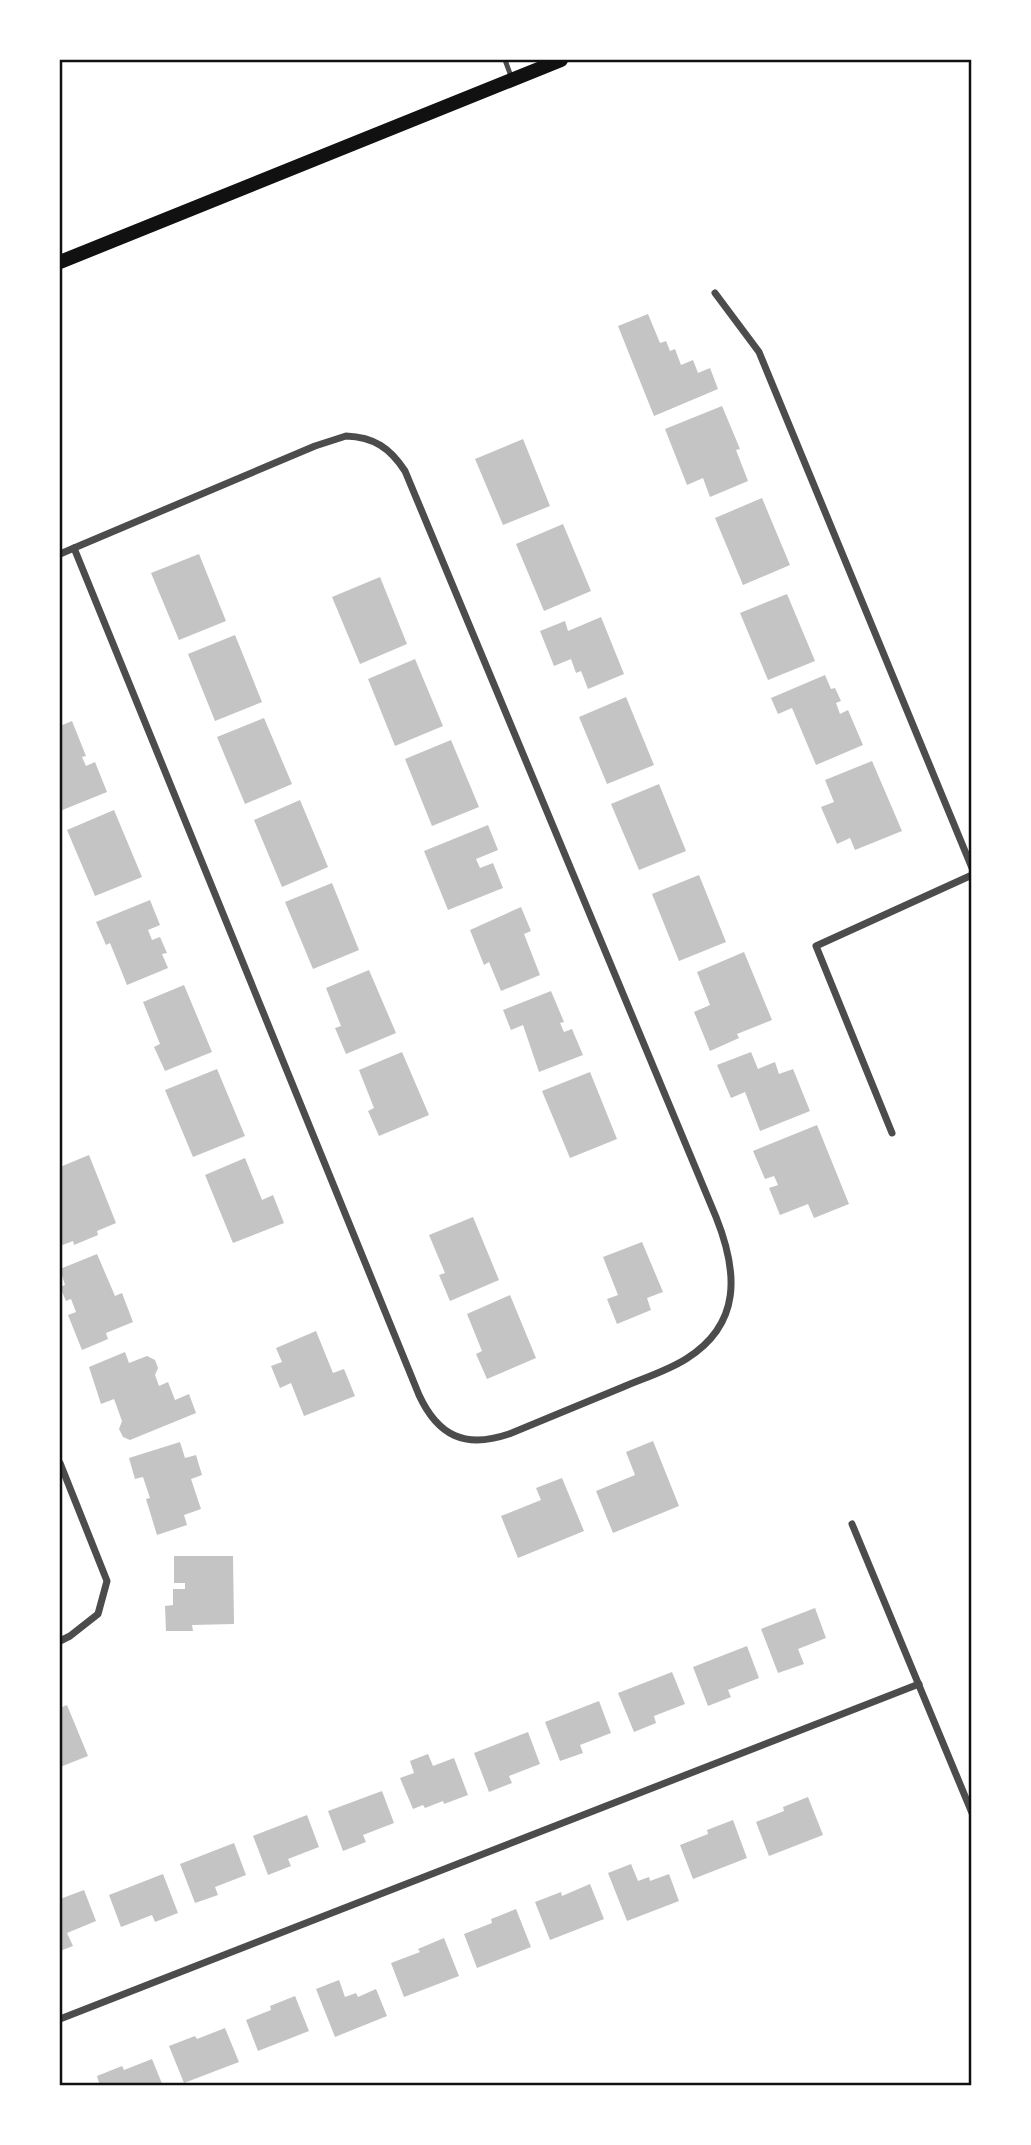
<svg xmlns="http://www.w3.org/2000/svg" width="1031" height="2145" font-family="Helvetica,sans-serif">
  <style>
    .building { fill: #c4c4c4 }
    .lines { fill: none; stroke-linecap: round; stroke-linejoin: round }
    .service { stroke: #4c4c4c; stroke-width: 5 }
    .minor { stroke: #4c4c4c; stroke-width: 7 }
    .secondary { stroke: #111; stroke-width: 14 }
    .neatline { fill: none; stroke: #111; stroke-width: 2.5 }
  </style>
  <rect width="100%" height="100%" fill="#fff"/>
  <g class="building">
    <path d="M648 314 660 343 666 341 670 351 675 349 681 365 693 360 698 373 710 368 718 389 654 416 618 326Z"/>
    <path d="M722 406 740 449 736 450 748 481 710 497 703 478 687 485 665 429Z"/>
    <path d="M523 439 550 506 503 525 475 459Z"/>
    <path d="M762 498 790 565 743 585 715 518Z"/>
    <path d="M563 524 591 591 544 611 516 544Z"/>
    <path d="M199 554 226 621 179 640 151 573Z"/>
    <path d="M380 577 407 644 360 664 332 597Z"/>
    <path d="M787 594 815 661 768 680 740 613Z"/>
    <path d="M601 617 624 674 588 689 581 671 576 673 571 659 554 666 540 631 565 621 568 631Z"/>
    <path d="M235 635 262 702 215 721 188 654Z"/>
    <path d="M415 659 443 726 395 746 368 679Z"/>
    <path d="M825 675 831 689 835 688 841 701 836 703 840 714 848 710 863 745 816 765 792 708 778 714 771 698Z"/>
    <path d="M626 697 654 765 607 784 579 717Z"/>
    <path d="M264 718 292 784 245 804 217 737Z"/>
    <path d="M72 721 86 756 82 757 86 766 95 762 107 792 60 811V726Z"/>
    <path d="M451 740 479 807 432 826 405 759Z"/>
    <path d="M872 761 902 831 855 850 850 838 837 844 821 807 834 802 825 780Z"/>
    <path d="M659 784 686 851 639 870 611 804Z"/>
    <path d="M300 800 328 867 282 887 254 820Z"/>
    <path d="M114 810 142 877 95 896 67 830Z"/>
    <path d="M488 825 498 850 476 859 480 868 493 863 503 888 448 910 424 851Z"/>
    <path d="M699 875 726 942 679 961 652 894Z"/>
    <path d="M332 883 359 950 313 969 285 902Z"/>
    <path d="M150 900 160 925 148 930 152 940 160 937 167 953 162 954 168 968 127 985 110 943 106 945 96 922Z"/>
    <path d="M521 907 531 931 524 934 540 975 501 991 489 962 484 965 470 930Z"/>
    <path d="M744 952 772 1020 737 1034 739 1038 710 1051 694 1012 710 1005 697 972Z"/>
    <path d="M369 970 396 1033 346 1054 335 1028 341 1026 326 988Z"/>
    <path d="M184 985 212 1052 165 1071 154 1047 160 1044 143 1002Z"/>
    <path d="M551 991 564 1022 560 1023 564 1032 572 1029 583 1055 539 1072 523 1025 511 1030 503 1010Z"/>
    <path d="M402 1052 429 1115 379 1136 368 1111 374 1108 359 1070Z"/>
    <path d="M751 1052 758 1069 775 1062 779 1074 793 1069 810 1111 760 1131 745 1092 731 1098 717 1065Z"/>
    <path d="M217 1069 245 1136 193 1157 165 1090Z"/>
    <path d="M590 1072 617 1139 570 1158 542 1091Z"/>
    <path d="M817 1125 849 1204 814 1218 808 1204 780 1215 769 1188 778 1185 774 1176 765 1179 753 1151Z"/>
    <path d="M89 1155 116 1223 97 1231 98 1235 74 1245 73 1241 60 1246V1167Z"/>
    <path d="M245 1158 262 1200 273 1195 284 1223 233 1243 205 1175Z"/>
    <path d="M473 1217 499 1280 450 1301 439 1275 445 1273 429 1235Z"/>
    <path d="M642 1242 663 1292 647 1298 651 1310 617 1324 607 1299 618 1295 603 1257Z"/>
    <path d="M97 1254 115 1296 122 1293 133 1322 106 1333 108 1339 82 1350 68 1315 76 1312 71 1299 66 1301 60 1287 65 1285 60 1269Z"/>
    <path d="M510 1295 536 1358 487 1379 476 1354 482 1351 467 1314Z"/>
    <path d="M316 1331 333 1373 344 1369 355 1396 304 1416 291 1383 280 1388 271 1366 282 1362 276 1348Z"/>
    <path d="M125 1352 129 1363 147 1356 155 1360 158 1368 155 1375 159 1386 168 1382 175 1400 189 1394 196 1413 130 1440 123 1437 119 1429 122 1421 114 1399 101 1404 89 1367Z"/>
    <path d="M653 1441 679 1506 613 1533 596 1491 635 1475 626 1452Z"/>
    <path d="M180 1442 185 1458 196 1455 202 1475 191 1479 201 1509 184 1515 187 1525 157 1535 146 1499 150 1498 143 1477 135 1479 129 1458Z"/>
    <path d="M562 1478 584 1531 518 1558 501 1516 541 1500 536 1488Z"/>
    <path d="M174 1556H233L234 1624 192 1625 193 1631H166L165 1606 173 1605V1589H185V1583H174Z"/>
    <path d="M815 1608 826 1638 798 1649 804 1664 778 1673 761 1629Z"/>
    <path d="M747 1646 759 1678 728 1690 731 1697 708 1706 693 1667Z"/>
    <path d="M672 1672 685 1704 654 1716 656 1723 634 1732 618 1693Z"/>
    <path d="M599 1701 611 1733 580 1745 583 1753 560 1761 545 1722Z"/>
    <path d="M67 1705 88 1756 60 1767V1708Z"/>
    <path d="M528 1732 540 1764 509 1776 512 1783 489 1792 474 1753Z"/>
    <path d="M428 1754 433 1766 454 1758 468 1795 444 1804 443 1801 425 1808 423 1805 413 1809 400 1778 414 1773 410 1761Z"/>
    <path d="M382 1791 394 1823 363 1835 366 1842 343 1851 328 1811Z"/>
    <path d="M808 1797 823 1835 769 1856 756 1822 784 1811 783 1807Z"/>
    <path d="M307 1815 319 1847 288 1859 291 1866 268 1875 253 1836Z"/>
    <path d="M733 1820 747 1858 693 1879 680 1845 708 1834 707 1830Z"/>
    <path d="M234 1843 246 1875 215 1887 218 1895 195 1903 180 1864Z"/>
    <path d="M631 1864 638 1881 649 1877 650 1881 669 1874 679 1901 627 1921 608 1873Z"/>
    <path d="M163 1874 178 1913 155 1922 152 1915 121 1927 109 1895Z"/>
    <path d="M590 1884 604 1919 550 1940 535 1902 561 1892 562 1896Z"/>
    <path d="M84 1890 96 1921 67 1933 73 1946 60 1951V1899Z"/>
    <path d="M516 1909 531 1947 477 1968 464 1934 492 1923 491 1919Z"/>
    <path d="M444 1938 459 1976 404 1997 391 1963 420 1952 418 1949Z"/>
    <path d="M339 1980 345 1997 356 1993 358 1997 376 1989 387 2016 335 2037 316 1989Z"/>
    <path d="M295 1996 309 2031 258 2051 246 2020 271 2010 270 2006Z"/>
    <path d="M225 2028 239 2062 184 2083 169 2046 195 2036 197 2039Z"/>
    <path d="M152 2059 163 2086H100L97 2076 122 2066 124 2070Z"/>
  </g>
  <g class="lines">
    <path class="service" d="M505 60 512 79"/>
    <g class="minor">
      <path d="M715 293 759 352 972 868"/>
      <path d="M346 436C374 437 390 448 405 471L716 1217C738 1272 742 1324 686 1359 667 1371 644 1378 623 1387 585 1403 547 1418 509 1434 465 1449 438 1436 419 1395L74 548 315 446Z"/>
      <path d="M60 554 74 548"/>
      <path d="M892 1133 816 946 972 875"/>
      <path d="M60 1463 107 1581 98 1614 70 1636 60 1641"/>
      <path d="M852 1524 972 1813"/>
      <path d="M60 2019 919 1684"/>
    </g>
    <path class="secondary" d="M60 262 561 60"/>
  </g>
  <rect width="1031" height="2145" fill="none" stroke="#ffffff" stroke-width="122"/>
  <rect x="61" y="61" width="909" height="2023" class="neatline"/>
</svg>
